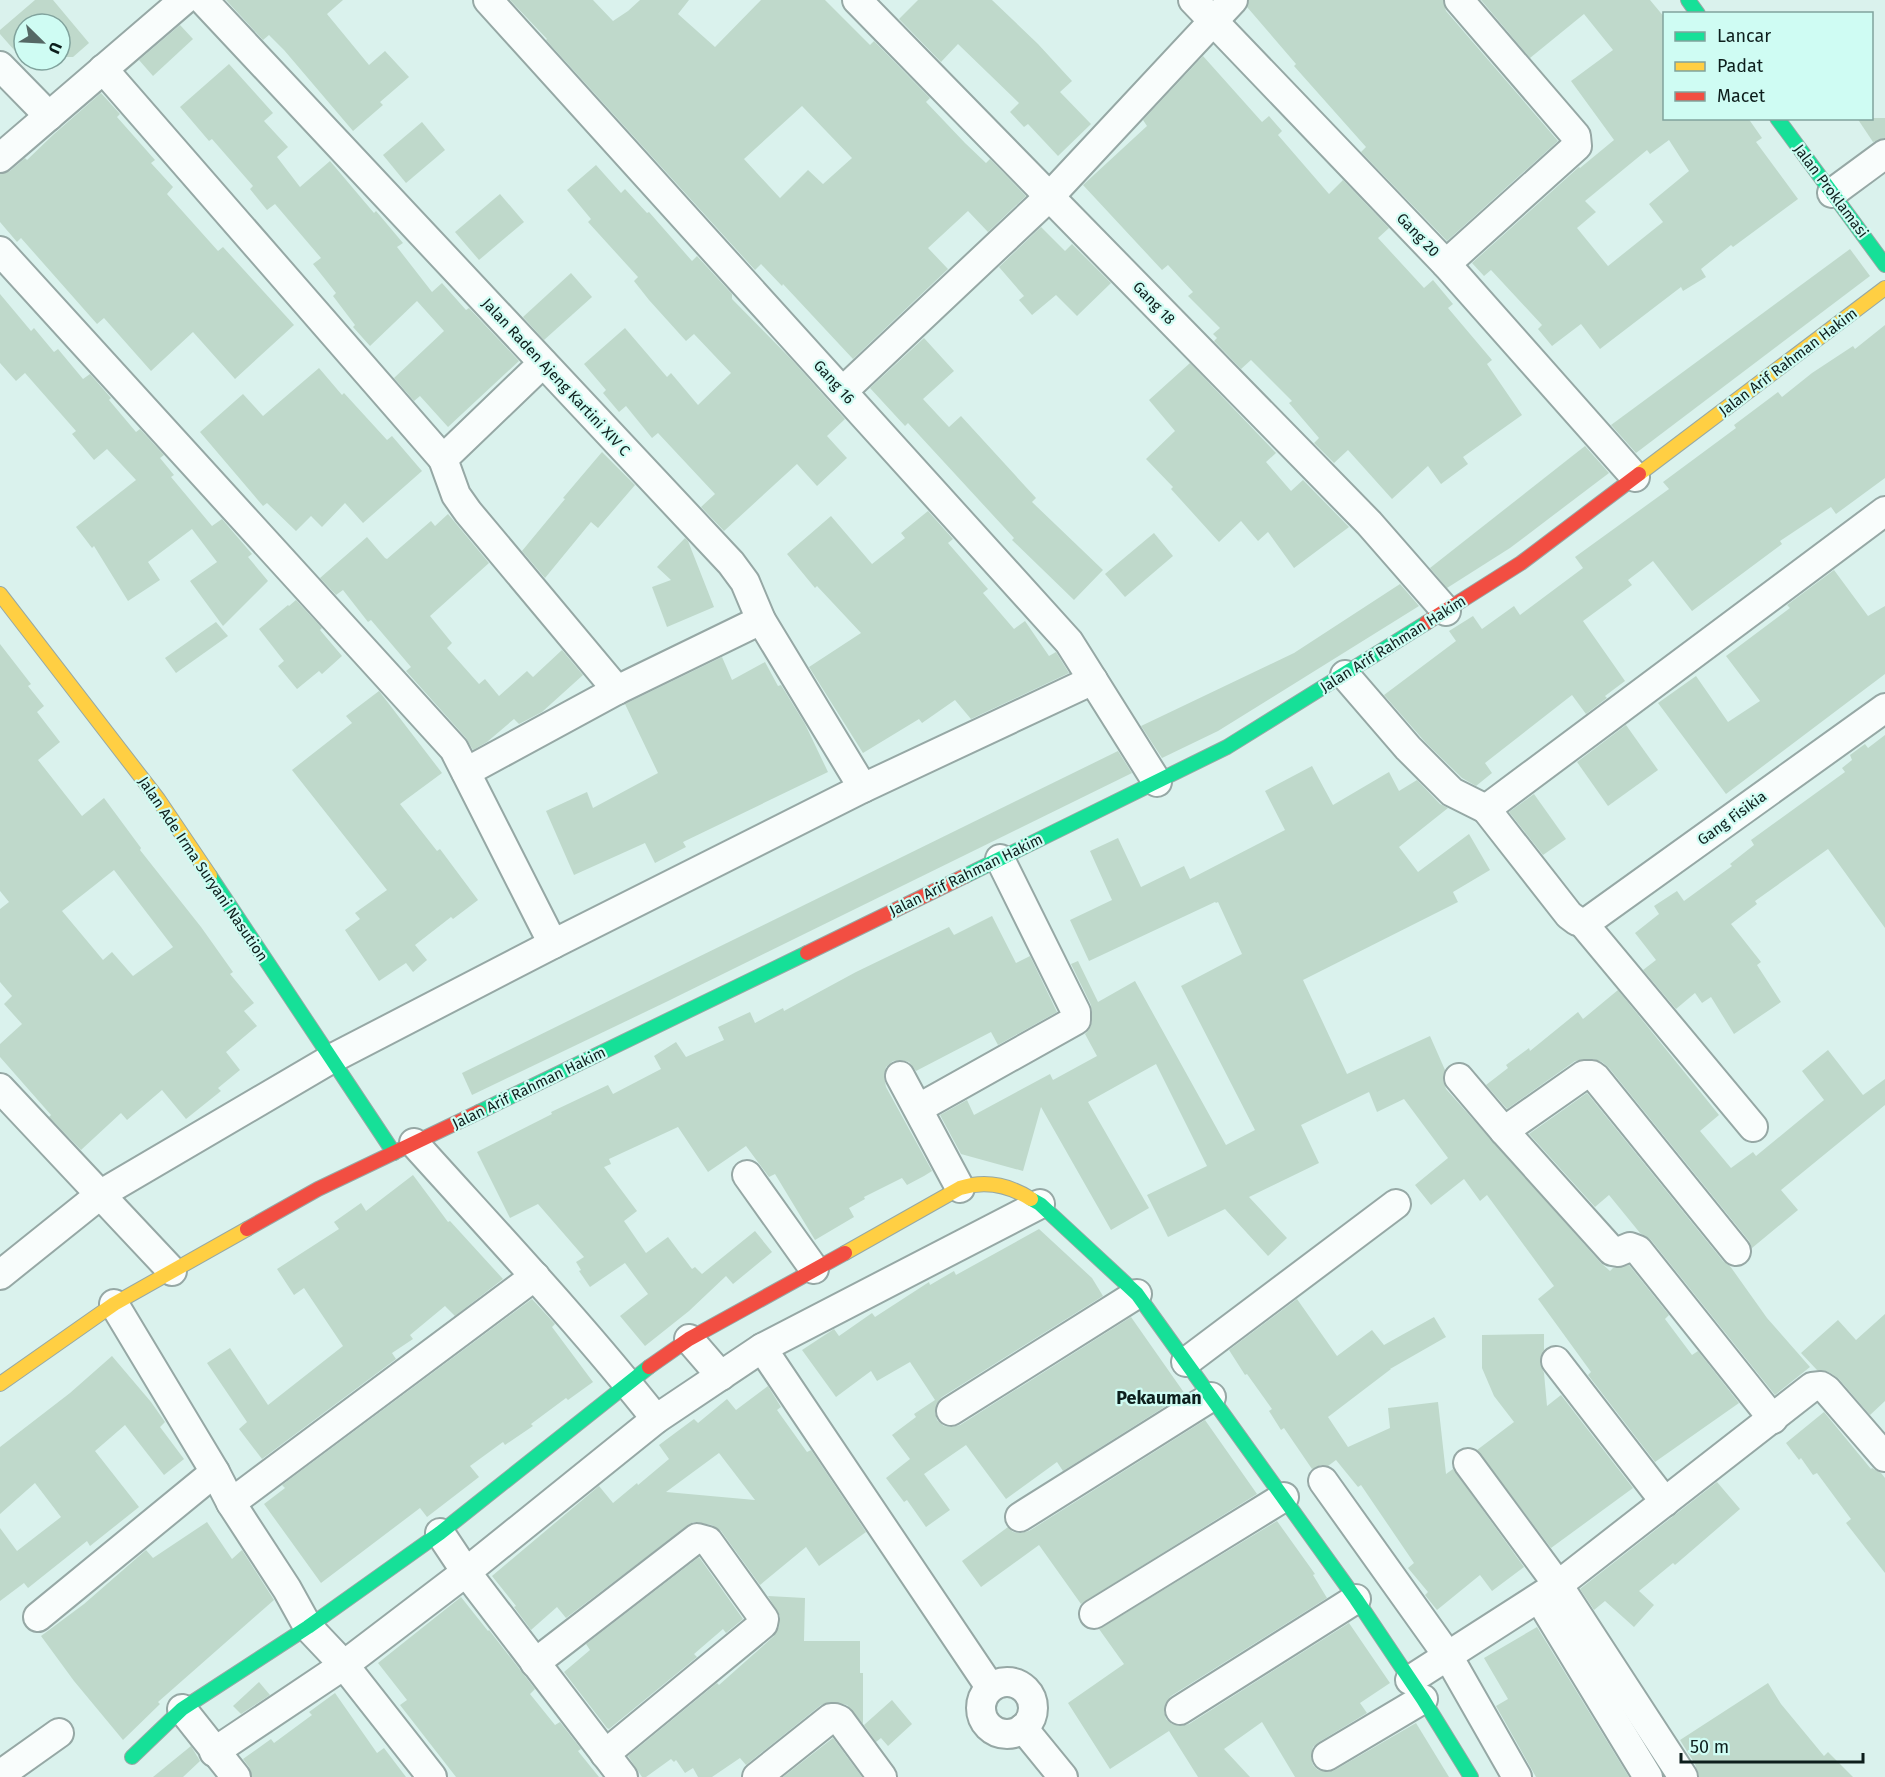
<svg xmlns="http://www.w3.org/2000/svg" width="1885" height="1777" font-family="'Fira Sans',sans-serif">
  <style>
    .building { fill: #bfd9cb; fill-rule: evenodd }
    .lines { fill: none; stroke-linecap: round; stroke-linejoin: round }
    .street-casing { stroke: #96a8a5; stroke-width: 32 }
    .fast-casing { stroke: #96a8a5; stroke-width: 16 }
    .slow-casing { stroke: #96a8a5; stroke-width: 16 }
    .jam-casing { stroke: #96a8a5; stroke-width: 16 }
    .street { stroke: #f9fdfc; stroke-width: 28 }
    .fast { stroke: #16e098; stroke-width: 14 }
    .slow { stroke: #ffcf43; stroke-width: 14 }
    .jam { stroke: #f24e42; stroke-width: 14 }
    .labels { text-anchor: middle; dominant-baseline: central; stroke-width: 4.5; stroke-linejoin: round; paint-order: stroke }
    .street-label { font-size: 15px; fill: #0d1e1c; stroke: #cffcf3 }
    .quarter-label { font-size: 18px; font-weight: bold; fill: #0d1e1c; stroke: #cffcf3 }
  </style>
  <rect width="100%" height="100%" fill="#daf2ed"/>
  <g class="building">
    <path d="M35 0H53L89 43 73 57H65L60 51V24H24V60H37L29 67 0 34V30Z"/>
    <path d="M226 0H343L327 14 369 65 385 51 409 77 380 102 383 105 353 131 284 50 269 35 263 40Z"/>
    <path d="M510 0H593L613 21 628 11 640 0H689L678 14 715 47 761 0H825L870 45 874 41 930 98 926 102 965 143 986 163 990 159 1026 196 988 232 968 211 928 248 948 269 853 359 783 284 782 286 761 264 755 270 546 40 547 39ZM802 106 852 158 823 184 808 170 780 198 744 159Z"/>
    <path d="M918 0H992L1038 44 1072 81 1060 92 1091 124 1058 156 1028 124 1024 127 1010 112 1019 103 958 44 941 62 899 19Z"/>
    <path d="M1249 0H1443L1446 11 1558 141 1447 241 1361 152 1366 147 1294 66 1296 64 1247 7Z"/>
    <path d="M1481 0H1650L1665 18V118H1748L1762 138 1756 142 1798 199 1733 247 1731 245 1701 269 1706 277 1683 291 1681 287 1600 349 1581 324 1552 346 1538 329 1542 325 1491 270 1484 276 1472 263 1579 167 1580 168 1614 140 1571 81 1613 50 1584 14 1530 58ZM1669 140 1689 171 1649 204 1663 222 1608 266 1577 228 1596 212 1585 201 1647 150 1650 154Z"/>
    <path d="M180 25 193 39 153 76 139 60Z"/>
    <path d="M1203 56 1262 122 1269 116 1282 131 1278 135 1329 194 1343 180 1389 228 1378 238 1424 288 1433 280 1453 304 1448 308 1492 360 1487 364 1522 415 1463 457 1468 464 1441 484 1428 466 1392 499 1348 450 1334 463 1314 443 1319 438 1289 403 1292 401 1251 360 1241 369 1214 341 1217 338 1213 334 1220 328 1188 296 1193 292 1168 265 1162 270 1083 185 1147 126 1143 120Z"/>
    <path d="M229 64 273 113 264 121 288 147 277 157 300 187 330 161 374 213 376 211 403 243 397 247 432 292 442 283 466 310 469 308 519 361 448 427 420 396 414 401 394 378 444 331 417 301 370 346 353 327 355 325 333 296 336 293 313 264 321 258 275 204 267 210 250 189 253 186 212 139 209 141 180 107Z"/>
    <path d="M101 93 120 114 117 117 155 160 151 163 173 187 167 194 218 251 223 247 294 325 235 379 193 332 151 371 104 318 97 324 21 238 17 242 0 222V174L10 171 25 158 27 160 54 134Z"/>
    <path d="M1857 118H1885V138L1873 142Z"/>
    <path d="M422 122 445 150 406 183 383 155Z"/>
    <path d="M596 165 621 193 625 189 647 213 649 212 692 261 697 256 732 294V299L792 360 845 419 827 436 847 458 817 486 797 464 724 531 701 507 715 494 658 433 652 438 626 406 619 412 603 393 606 390 584 364 625 328 667 377 671 373 698 405 731 373 694 334 686 341 649 300 634 281 638 277 588 222 591 219 567 190Z"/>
    <path d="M500 194 524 222 479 260 455 232Z"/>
    <path d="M1041 227 1065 251 1072 244 1111 283 1077 316 1056 295 1032 315 1019 300 1024 296 999 267Z"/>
    <path d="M1850 249 1870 276 1636 453 1611 425Z"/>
    <path d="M571 273 592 297 544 340 523 317Z"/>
    <path d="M0 294 31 331 34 328 54 352 58 349 83 379 90 374 111 398 109 400 136 432 140 429 164 455 160 458 174 475 171 477 212 526 222 519 252 554 248 557 268 581 223 626 190 581 217 562 192 529 148 562 160 580 128 601 94 546 92 548 76 527 136 480 107 449 94 460 72 434 76 431 25 373 16 381 0 363Z"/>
    <path d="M1885 325V478L1836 514 1831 507 1780 541 1782 544 1692 611 1653 561 1628 580 1632 585 1583 621 1625 681 1605 696 1607 698 1586 714 1572 695 1485 763 1492 773 1476 786 1462 778 1426 743 1384 695 1456 641 1449 631 1473 616 1482 629 1514 606 1520 615 1583 568 1575 557 1669 489 1663 482 1736 428 1734 425 1778 392 1782 397 1812 373 1853 346 1855 349Z"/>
    <path d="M924 338 954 371 923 399 949 427 961 416 1036 498 1032 502 1103 570 1074 600 1012 540 1014 538 908 423 905 426 870 388Z"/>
    <path d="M1190 363 1276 453 1266 462 1291 491 1303 480 1349 527 1294 568 1268 532 1258 541 1241 521 1219 542 1171 489 1173 487 1146 459 1175 431 1149 400Z"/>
    <path d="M319 368 342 395 344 393 387 440 392 436 422 471 363 523 345 503 322 527 311 516 296 531 267 503 263 506 200 432 243 394 263 416Z"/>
    <path d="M1585 446 1609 473 1510 548 1447 588 1430 568Z"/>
    <path d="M602 452 635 485 598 528 591 522 545 578 522 551 565 499 563 498Z"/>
    <path d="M928 511 953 539 948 543 988 589 983 593 1014 629 1025 621 1049 656 1056 652 1069 673 971 719 955 700 922 723 919 719 863 753 809 667 861 633 817 586 815 588 787 554 831 516 872 564 905 538 901 533Z"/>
    <path d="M448 514 489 563 430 616 452 643 447 648 479 684 485 679 499 696 527 671 533 677 562 650 583 675 542 712 519 724 514 719 487 742 473 750 466 738 406 671 411 667 371 620 368 622 343 590 336 595 320 578 367 537 385 558 387 559 431 521 435 526Z"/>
    <path d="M1154 533 1173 556 1125 597 1105 574Z"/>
    <path d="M685 538 688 541 714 607 667 627 652 587 671 580 657 567Z"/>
    <path d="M1834 570 1868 616 1885 606V674L1726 794 1658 703 1696 676 1728 722 1760 701 1726 656 1790 608 1787 605Z"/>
    <path d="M1400 584 1419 606 1218 731 1162 758 1141 726 1294 653Z"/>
    <path d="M296 600 322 628 320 630 342 656 322 674 319 671 297 689 278 666 284 661 259 629 288 605 289 606Z"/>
    <path d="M216 622 228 636 176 673 165 658Z"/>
    <path d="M0 644 31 684 28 686 44 706 37 712 60 742 38 760 82 816 104 798 141 848 140 850 201 927 233 972 230 974 254 1003 244 1011 257 1026 226 1052 240 1070 218 1088 221 1091 186 1119 162 1090 127 1120 121 1113 81 1150 49 1117 51 1115 0 1057V1044L22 1024 4 1004 12 996 0 982V909L9 902 0 891ZM114 870 173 947 133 976 112 952 103 960 62 911Z"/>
    <path d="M722 657 732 680 765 662 778 686 781 685 805 724 828 772 683 842 686 847 655 863 645 843 574 875 546 811 587 792 593 808 658 773 625 704Z"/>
    <path d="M379 691 442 773 400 804 437 851 440 849 478 900 453 919 451 917 415 945 427 960 413 972 406 963 379 981 345 930 360 919 355 913 387 890 292 770 352 723 346 716Z"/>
    <path d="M1626 725 1658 770 1608 806 1577 762Z"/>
    <path d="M1885 735V928L1828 849 1755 901 1757 904 1731 924 1761 962 1757 965 1781 1002 1734 1034 1711 997 1702 1003 1695 993 1676 1009 1643 970 1656 960 1635 933 1659 914 1654 906 1677 891 1684 901 1732 866 1730 864 1754 845 1751 840 1845 772 1842 768 1852 760 1850 755 1865 744 1868 748Z"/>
    <path d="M1118 751 1132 773 666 1002 472 1095 462 1073Z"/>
    <path d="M1312 766 1333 805 1389 772 1399 791 1417 780 1440 804 1448 808 1399 847 1418 872 1469 834 1490 870 1453 892 1458 902 1303 980 1347 1074 1430 1036 1445 1070 1443 1080 1446 1089 1600 1262 1610 1271 1613 1268 1629 1265 1669 1315 1665 1319 1692 1355 1698 1351 1739 1403 1655 1462 1588 1375 1591 1372 1538 1299 1554 1286 1487 1195 1480 1201 1464 1179 1431 1205 1415 1185 1448 1158 1404 1099 1377 1112 1369 1092 1301 1125 1319 1163 1249 1197 1287 1238 1268 1256 1225 1209 1168 1237 1147 1195 1207 1166 1156 1064 1088 1102 1149 1208 1111 1230 1041 1107 1023 1171 961 1154 940 1115 967 1100 974 1115 1050 1074 1053 1080 1097 1056 1085 1034 1090 1028 1092 1021 1091 1005 1071 964 1078 961 1098 1002 1135 981 1226 1145 1255 1130 1181 986 1242 954 1218 902 1216 903 1215 902 1089 961 1070 920 1112 900 1090 851 1118 838 1141 887 1184 866 1190 879 1285 830 1265 791Z"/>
    <path d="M1534 794 1566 839 1543 855 1509 812Z"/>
    <path d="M992 916 1016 963 1030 956 1057 1012 998 1045 991 1032 916 1071 909 1062 901 1060 893 1061 886 1067 884 1076 886 1087 932 1171 924 1176 907 1185 902 1178 864 1197 865 1199 849 1208 854 1217 815 1240 775 1174 769 1177 746 1146 708 1172 678 1127 609 1159 611 1164 604 1167 637 1211 624 1221 646 1253 668 1237 692 1269 695 1267 702 1274 755 1231 772 1252 733 1284 726 1276 689 1311 645 1346 620 1316 648 1294 625 1263 590 1287 579 1271 581 1270 576 1262 584 1257 538 1204 510 1218 477 1152 552 1114 551 1112 608 1085 613 1094 661 1069 654 1056 676 1042 686 1057 724 1040 718 1027 750 1012 755 1023 783 1008 784 1011 856 972 949 927 954 935Z"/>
    <path d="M1618 990 1719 1115 1700 1131 1731 1168 1753 1152 1756 1156 1824 1100 1802 1071 1828 1050 1863 1095 1885 1079V1105L1781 1190 1798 1210 1752 1248 1749 1241 1609 1068 1602 1062 1592 1059 1575 1061 1507 1109 1486 1085 1508 1068 1506 1065 1529 1048 1530 1051 1578 1012 1583 1019Z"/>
    <path d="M1587 1093 1723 1261 1730 1266 1767 1318 1810 1367 1775 1395 1651 1240 1640 1233 1609 1195 1595 1207 1529 1134Z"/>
    <path d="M413 1175 448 1222 450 1221 503 1279 455 1316 445 1306 410 1335 413 1339 392 1353 396 1359 262 1459 239 1429 247 1422 207 1363 230 1348 268 1405 343 1346 304 1288 294 1295 277 1269 339 1229 334 1222 361 1203 366 1211Z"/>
    <path d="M1039 1229 1092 1278 1103 1296 942 1397 937 1403 935 1411 937 1420 944 1426 951 1427 960 1425 1131 1317 1185 1394 1063 1471 1057 1462 1006 1499 966 1445 924 1474 950 1510 926 1527 907 1500 904 1502 886 1478 910 1459 892 1435 916 1417 914 1414 935 1400 910 1362 877 1381 871 1371 836 1397 802 1350 834 1329 839 1336 872 1313 875 1317 929 1282 930 1285 954 1271 956 1275Z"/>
    <path d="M532 1299 555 1324 552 1327 593 1382 568 1400 566 1398 531 1424 533 1426 505 1445 503 1442 470 1466 479 1477 427 1517 420 1508 321 1583 264 1504 285 1488 282 1485Z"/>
    <path d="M1297 1299 1337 1356 1372 1330 1384 1345 1434 1317 1446 1337 1390 1369H1391L1328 1417 1348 1447 1390 1428 1388 1408 1438 1402 1446 1474 1453 1469 1524 1567 1492 1591 1480 1575 1437 1610 1425 1595 1428 1592 1408 1568 1414 1563 1361 1485 1358 1487 1336 1460 1328 1466 1321 1465 1312 1469 1284 1428 1281 1430 1269 1411 1272 1409 1247 1374 1245 1375 1229 1350Z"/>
    <path d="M1885 1314V1401L1870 1415 1839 1379 1829 1372 1817 1370 1801 1353 1838 1320 1856 1340Z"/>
    <path d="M1544 1334V1351L1540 1363 1544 1373 1547 1406 1561 1395 1633 1488 1551 1548 1477 1450 1514 1422 1494 1396 1482 1368V1335Z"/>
    <path d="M112 1356 151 1402 165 1422 160 1427 184 1459 164 1475 125 1425 95 1451 139 1507 90 1546 87 1541 28 1588 24 1583 0 1601V1528L17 1551 61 1517 35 1483 0 1514V1447L70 1393Z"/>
    <path d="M768 1386 781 1407 777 1410 807 1452 811 1450 866 1532 819 1566 806 1547 760 1585 721 1531 712 1525 693 1522 566 1618 557 1607 531 1630 514 1607 516 1606 492 1576 599 1486 613 1503 637 1483 638 1485 669 1459 659 1445 694 1419 698 1423 727 1399 736 1410ZM719 1453 755 1500 666 1492Z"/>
    <path d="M1824 1412 1871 1469 1872 1468 1881 1473 1885 1478V1573L1846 1523 1851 1519 1817 1473 1813 1475 1801 1458 1799 1460 1786 1443Z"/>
    <path d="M1205 1420 1257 1494 1081 1604 1039 1545 981 1587 962 1561 1008 1527 1013 1532 1020 1533 1029 1531Z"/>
    <path d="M1717 1482 1740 1509 1675 1565 1673 1563 1639 1591 1654 1605 1634 1627 1605 1601 1594 1610 1580 1589Z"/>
    <path d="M1277 1521 1315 1574 1313 1575 1327 1598 1171 1696 1166 1702 1164 1710 1166 1719 1172 1724 1180 1726 1189 1724 1349 1623 1390 1683 1360 1703 1367 1713 1319 1742 1313 1747 1311 1756 1313 1765 1318 1770 1327 1772 1335 1770 1416 1723 1449 1777H1295L1262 1722 1224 1749 1250 1777H1198L1169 1731 1110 1769 1068 1703 1124 1664 1099 1629Z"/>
    <path d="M207 1522 232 1559 242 1550 274 1600 158 1702 160 1704 123 1740 74 1681 41 1636 84 1604 146 1550 153 1558Z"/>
    <path d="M699 1557 743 1619 726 1633 723 1629 694 1654 697 1657 609 1729 607 1728 564 1672 590 1650 586 1644Z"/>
    <path d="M768 1596 805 1598 804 1641H860V1673H863V1724L847 1705 830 1702 821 1705 746 1765 740 1758 712 1777H698L693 1768 685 1773 676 1760 674 1762 671 1759 646 1777H642L628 1756 717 1683 719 1685 774 1636 779 1627 780 1616Z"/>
    <path d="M461 1597 488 1631 489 1630 535 1689 530 1694 555 1725 560 1722 581 1749 578 1751 599 1777H456L400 1705 407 1700 378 1663Z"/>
    <path d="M1537 1627 1629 1777H1536L1496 1706 1508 1699 1484 1658Z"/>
    <path d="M259 1682 270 1695 241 1714 233 1706Z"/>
    <path d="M1768 1683 1781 1704 1824 1756 1828 1752 1853 1777H1699L1695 1764 1680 1740Z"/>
    <path d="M335 1693 377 1753 384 1748 406 1777H252L249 1767 243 1759 271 1739 274 1743 312 1715 309 1712Z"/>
    <path d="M892 1700 912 1724 888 1746 881 1738 876 1742 864 1725Z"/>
    <path d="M833 1738 862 1777H783Z"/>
    <path d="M191 1746 200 1761 183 1777H153Z"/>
  </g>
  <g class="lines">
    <defs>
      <g id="street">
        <path d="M203 0 731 563 745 582 761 620 863 788"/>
        <path d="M488 0 1069 642 1157 782"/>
        <path d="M857 0 1369 523 1446 611"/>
        <path d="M1193 0 1446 264 1635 477"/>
        <path d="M0 66 49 116"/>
        <path d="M103 69 443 459"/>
        <path d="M0 158 184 0"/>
        <path d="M1832 193 1885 154"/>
        <path d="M0 251 454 749 553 944"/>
        <path d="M1446 264 1577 146 1576 136 1459 0"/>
        <path d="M543 363 443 459 456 495 468 512 617 690"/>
        <path d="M843 391 1050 196 1233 0"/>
        <path d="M1885 511 1486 809 1569 915 1577 921 1587 922 1885 708"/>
        <path d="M1345 675 1408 748 1452 792 1486 809"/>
        <path d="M466 772 617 690 761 620"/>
        <path d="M1582 922 1753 1127"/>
        <path d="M900 1076 960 1188"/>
        <path d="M1459 1078 1504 1131 1612 1251 1618 1252 1630 1247 1638 1250 1773 1419"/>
        <path d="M0 1088 172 1271"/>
        <path d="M919 1108 1076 1020V1012L1000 859"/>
        <path d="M1504 1131 1584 1075H1592L1596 1078 1736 1251"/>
        <path d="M414 1143C496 1234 580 1323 656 1419"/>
        <path d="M747 1175 814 1269"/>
        <path d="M0 1275 101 1194 331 1059 553 944 863 788 1093 680"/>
        <path d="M114 1304 215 1472 231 1503 287 1589 308 1627 344 1665 432 1777"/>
        <path d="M689 1339 721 1376"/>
        <path d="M762 1348 990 1687"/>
        <path d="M1556 1361 1665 1502"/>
        <path d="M1186 1362 1396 1204"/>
        <path d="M951 1411 1137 1294"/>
        <path d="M1468 1463 1558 1585 1683 1777"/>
        <path d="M1323 1481 1448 1656 1517 1777"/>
        <path d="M231 1503 535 1276"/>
        <path d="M1020 1517 1211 1397"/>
        <path d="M440 1533 466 1572 623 1777"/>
        <path d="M1539 1598 1648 1777"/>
        <path d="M1094 1614 1284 1497"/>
        <path d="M38 1617 215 1472"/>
        <path d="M535 1663 697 1538 708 1541 764 1619 763 1624 605 1754"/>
        <path d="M1410 1680 1558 1585 1812 1387 1821 1386 1827 1390 1885 1457"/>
        <circle cx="1007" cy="1708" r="26"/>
        <path d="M182 1709 236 1777"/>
        <path d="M1180 1710 1356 1599"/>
        <path d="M1023 1728 1063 1777"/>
        <path d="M214 1752 344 1665 466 1572 656 1419 762 1348 1040 1204"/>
        <path d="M1327 1756 1423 1699"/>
        <path d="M0 1775 59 1733"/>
        <path d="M757 1777 831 1718H835L840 1720 882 1777"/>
      </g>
      <g id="fast">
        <path d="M1688 0 1698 14"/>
        <path d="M1777 118 1885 265"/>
        <path d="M210 876 394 1153"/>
        <path d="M965 876 1227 747 1426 623"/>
        <path d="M479 1112 807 953"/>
        <path d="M1031 1199 1040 1204 1137 1294 1356 1599 1423 1699 1471 1777"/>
        <path d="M132 1757 182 1709 308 1627 440 1533 649 1367"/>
      </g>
      <g id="slow">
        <path d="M1639 474 1885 288"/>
        <path d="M0 594 158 799 210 876"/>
        <path d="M845 1253 960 1188C985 1180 1009 1185 1031 1199"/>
        <path d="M0 1384 114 1304 247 1229"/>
      </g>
      <g id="jam">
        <path d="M1426 623 1521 563 1639 474"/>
        <path d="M807 953 965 876"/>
        <path d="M247 1229 318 1189 479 1112"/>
        <path d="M649 1367 689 1339 845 1253"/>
      </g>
    </defs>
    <use href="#street" class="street-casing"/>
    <use href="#fast" class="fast-casing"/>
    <use href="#slow" class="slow-casing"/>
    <use href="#jam" class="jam-casing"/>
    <use href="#street" class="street"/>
    <use href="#fast" class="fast"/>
    <use href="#slow" class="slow"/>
    <use href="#jam" class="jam"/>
  </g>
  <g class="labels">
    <g class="street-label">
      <text transform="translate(1831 191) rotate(53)">Jalan Proklamasi</text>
      <text transform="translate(1418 235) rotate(46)">Gang 20</text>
      <text transform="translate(1154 303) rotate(46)">Gang 18</text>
      <text transform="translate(1788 362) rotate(-37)">Jalan Arif Rahman Hakim</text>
      <text transform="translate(556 377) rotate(47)">Jalan Raden Ajeng Kartini XIV C</text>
      <text transform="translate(834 382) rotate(48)">Gang 16</text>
      <text transform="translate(1393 644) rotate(-32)">Jalan Arif Rahman Hakim</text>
      <text transform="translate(1732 818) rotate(-36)">Gang Fisikia</text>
      <text transform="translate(203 869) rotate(56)">Jalan Ade Irma Suryani Nasution</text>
      <text transform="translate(966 875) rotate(-26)">Jalan Arif Rahman Hakim</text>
      <text transform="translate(529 1088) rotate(-26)">Jalan Arif Rahman Hakim</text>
    </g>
    <g class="quarter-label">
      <text x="1159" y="1398">Pekauman</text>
    </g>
  </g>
  <rect x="1663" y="12" width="210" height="108" fill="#cffcf3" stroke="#81a39d" stroke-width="1.5"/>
  <rect x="1675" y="32" width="30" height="9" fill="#16e098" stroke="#81a39d" stroke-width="1.5"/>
  <text x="1717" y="42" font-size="18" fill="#0d1e1c">Lancar</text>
  <rect x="1675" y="62" width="30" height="9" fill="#ffcf43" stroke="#81a39d" stroke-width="1.5"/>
  <text x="1717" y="72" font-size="18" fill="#0d1e1c">Padat</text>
  <rect x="1675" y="92" width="30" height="9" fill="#f24e42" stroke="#81a39d" stroke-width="1.5"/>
  <text x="1717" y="102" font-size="18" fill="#0d1e1c">Macet</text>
  <g transform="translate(42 42) rotate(114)"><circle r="28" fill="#cffcf3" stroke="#81a39d" stroke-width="1.5"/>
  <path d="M0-4.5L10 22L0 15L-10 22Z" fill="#556865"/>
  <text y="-9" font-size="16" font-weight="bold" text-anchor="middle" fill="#0d1e1c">U</text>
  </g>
  <path d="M1681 1753v9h182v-9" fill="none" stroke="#0d1e1c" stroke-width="3"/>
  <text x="1690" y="1753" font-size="18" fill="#0d1e1c" stroke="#cffcf3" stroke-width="4.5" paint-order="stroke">50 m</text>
</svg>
